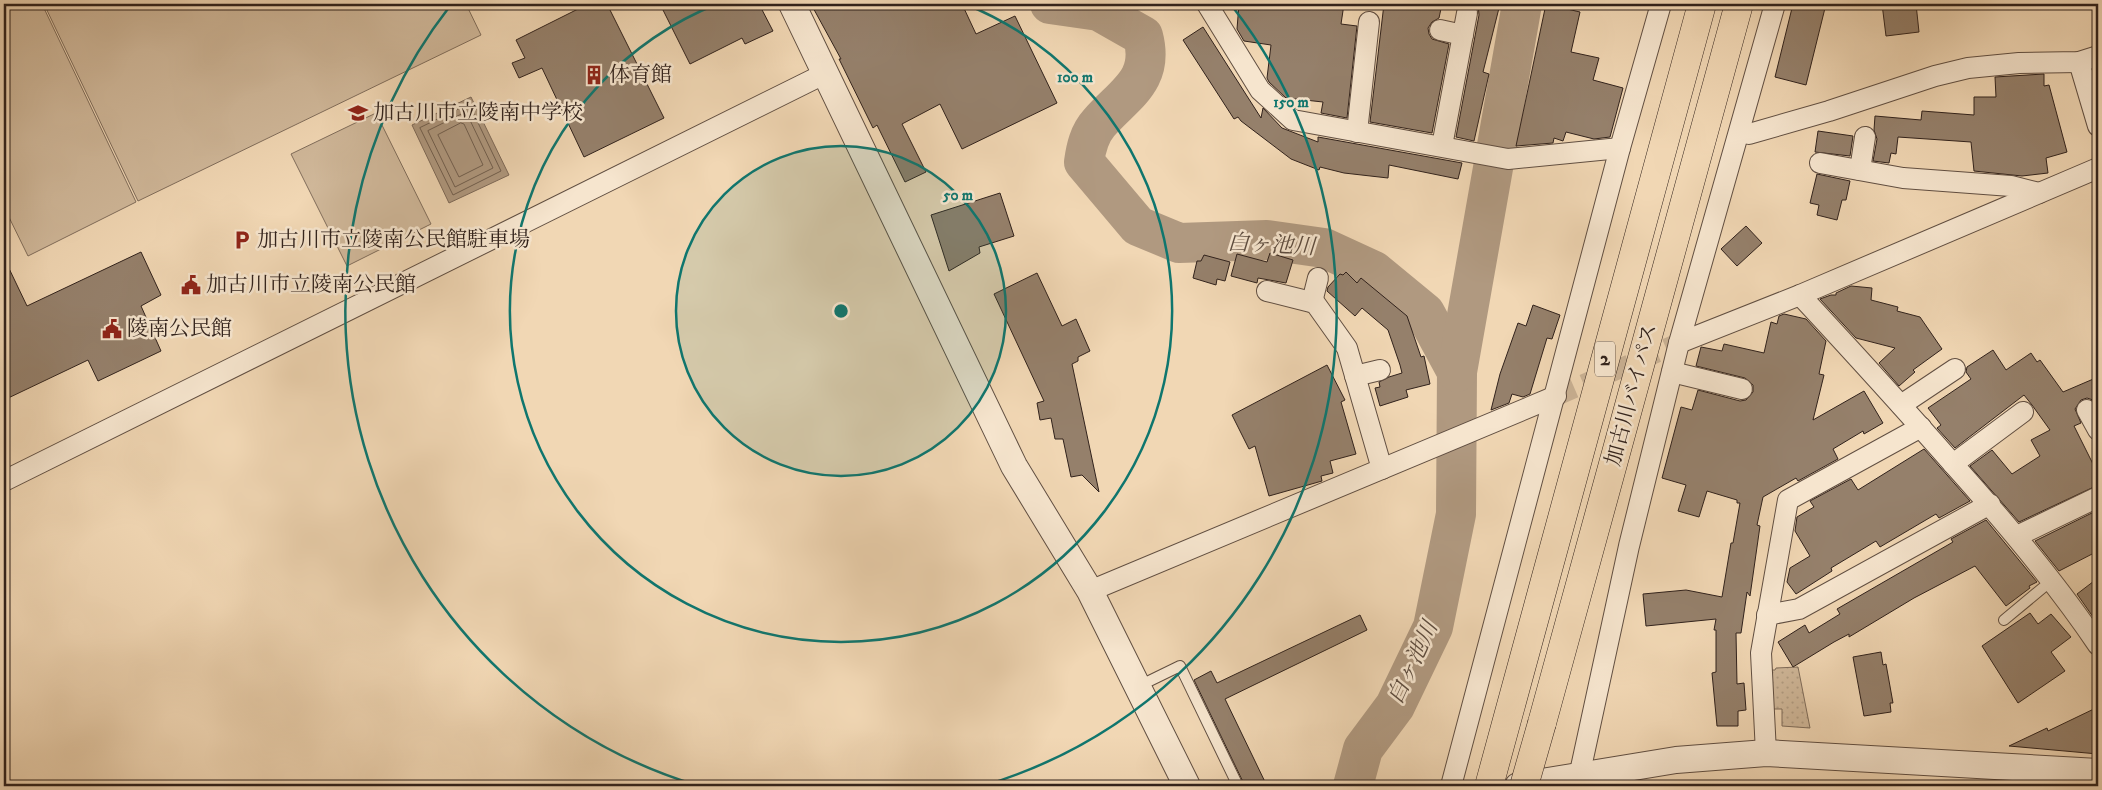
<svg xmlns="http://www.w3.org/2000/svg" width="2102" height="790" font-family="'IM FELL DW Pica','Noto Serif JP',serif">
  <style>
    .grass { fill: #d0b89a; stroke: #806d5b }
    .park { fill: url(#park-dots); stroke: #806d5b }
    .water { fill: #b09980; stroke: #7d6958 }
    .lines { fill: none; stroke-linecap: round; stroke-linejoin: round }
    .shore { stroke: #705e4e; stroke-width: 1 }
    .river { stroke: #b09980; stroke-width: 40 }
    .building { fill: #95806b; stroke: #31221c }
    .minor-tunnel { stroke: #cbb396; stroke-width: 20; stroke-dasharray: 20 10; stroke-linecap: butt }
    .service-casing { stroke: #614f42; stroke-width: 12 }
    .minor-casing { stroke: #614f42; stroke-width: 22 }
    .tertiary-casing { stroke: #614f42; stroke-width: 28 }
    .motorway-casing { stroke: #31221c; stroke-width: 29 }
    .service { stroke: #f6e5ce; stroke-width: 10 }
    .minor { stroke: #f6e5ce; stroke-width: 20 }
    .tertiary { stroke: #f6e5ce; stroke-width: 26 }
    .motorway { stroke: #f1d7b4; stroke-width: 28 }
    .motorway-bridge-casing { stroke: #31221c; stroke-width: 29; stroke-linecap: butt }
    .motorway-bridge { stroke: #f1d7b4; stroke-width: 28 }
    .ring { fill: none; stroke: #0f766e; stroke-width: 2.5 }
    .labels { text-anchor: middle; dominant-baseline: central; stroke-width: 5; stroke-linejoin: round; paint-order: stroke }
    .shield { fill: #f6e5ce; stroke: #6c5c51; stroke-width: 1 }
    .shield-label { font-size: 20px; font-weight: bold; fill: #31221c }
    .poi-label { font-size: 21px; fill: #31221c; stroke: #f6e5ce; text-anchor: start }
    .street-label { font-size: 21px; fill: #31221c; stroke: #f6e5ce }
    .water-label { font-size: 22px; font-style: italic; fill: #5d4c3f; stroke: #f6e5ce }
    .centre { fill: #0f766e; stroke: #f6e5ce; stroke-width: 2.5 }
    .ring-label { font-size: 15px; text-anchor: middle; font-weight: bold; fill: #0f766e; stroke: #f6e5ce; stroke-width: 5; stroke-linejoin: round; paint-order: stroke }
  </style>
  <defs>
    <pattern id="park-dots" width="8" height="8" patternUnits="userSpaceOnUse" patternTransform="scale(1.25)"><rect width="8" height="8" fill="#d0b89a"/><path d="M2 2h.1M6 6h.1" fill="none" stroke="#b39e84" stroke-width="1.8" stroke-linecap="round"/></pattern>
  </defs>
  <rect width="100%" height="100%" fill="#f1d7b4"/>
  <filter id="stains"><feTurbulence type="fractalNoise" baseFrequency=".004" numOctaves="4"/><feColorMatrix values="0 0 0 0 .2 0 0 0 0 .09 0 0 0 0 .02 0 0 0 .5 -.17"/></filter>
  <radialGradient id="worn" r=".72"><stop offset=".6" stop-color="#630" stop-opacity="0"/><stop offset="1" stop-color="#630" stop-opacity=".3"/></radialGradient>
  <g class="grass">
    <path d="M4 4H42L136 202 28 256 4 207Z"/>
    <path d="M44 4H466L481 35 138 201Z"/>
    <path d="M376 113 431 224 347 266 291 154Z"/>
  </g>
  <path class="park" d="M1798 667 1810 728 1782 726V709H1773L1772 670H1775L1776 668Z"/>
  <path class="water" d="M471 97 509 175 449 203 412 125Z"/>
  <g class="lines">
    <g class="shore">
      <path d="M467 105 470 106 501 171 453 195 420 128Z"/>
      <path d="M464 113 467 114 493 168 455 187 428 131Z"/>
      <path d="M461 123 464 124 483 165 459 177 438 135Z"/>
    </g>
    <g class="river">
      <path d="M1050 4 1099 11 1143 36C1155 81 1124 94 1099 123 1089 134 1086 148 1084 162L1138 226 1179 243 1267 240 1324 248 1374 271 1425 313 1457 372 1456 514 1433 627 1395 706 1363 749 1353 786"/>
      <path d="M1457 372 1522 4"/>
    </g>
  </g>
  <g class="building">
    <path d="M588 4H607L664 118 584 157 542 68 519 78 512 63 525 58 516 40Z"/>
    <path d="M660 4H759L773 31 745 44 742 38 690 64Z"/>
    <path d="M811 4H962L976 34 1015 16 1057 103 962 149 940 104 902 124 926 172 905 182 877 125 873 128 839 59H841Z"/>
    <path d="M1239 4H1344L1341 24 1357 26 1347 118 1321 113 1323 102 1286 98 1269 82 1267 78 1271 45 1244 41 1237 29Z"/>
    <path d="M1384 4 1402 7V4H1442L1439 18 1432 22 1428 28 1429 34 1432 39 1449 44 1432 133 1370 122Z"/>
    <path d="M1478 4H1500L1483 72 1489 74 1474 141 1456 137 1479 15Z"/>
    <path d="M1546 4 1580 12 1571 52 1599 58 1593 80 1623 88 1610 137 1594 139 1566 132 1563 141 1554 138 1553 143 1516 146Z"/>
    <path d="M1793 4H1826L1806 85 1775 77Z"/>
    <path d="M1882 4H1916L1919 32 1886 36Z"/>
    <path d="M1203 27 1261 118 1263 108 1282 128 1318 142V137L1462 163 1458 179 1389 165 1388 178 1344 173 1320 167 1319 170 1291 159 1241 121 1238 117 1234 119 1183 40Z"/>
    <path d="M2044 74V86L2049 85 2067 152 2046 158 2048 173 2022 176 1974 171 1971 142 1898 137 1896 154 1891 153 1889 163 1873 161 1877 139 1874 130 1875 116 1921 120 1922 111 1974 115V97H1996L1995 77Z"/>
    <path d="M1818 131 1853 136 1850 156 1815 152Z"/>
    <path d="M1817 174 1850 181 1846 200H1842L1837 220 1817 215 1819 205 1810 203Z"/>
    <path d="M1000 193 1014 236 979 247 980 253 949 271 931 215Z"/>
    <path d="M1746 226 1762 243 1737 266 1721 249Z"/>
    <path d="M141 252 161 295 141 306 161 351 98 381 88 360 4 400V258L27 306Z"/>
    <path d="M1270 253 1293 260 1286 283 1258 278 1257 283 1231 276 1237 254 1267 262Z"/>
    <path d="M1204 255 1230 262 1225 281 1217 279 1216 285 1193 278 1197 261H1201Z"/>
    <path d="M1346 272 1357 283 1361 278 1407 316 1421 357 1424 356 1430 384 1406 390 1408 397 1380 406 1375 388 1380 387 1379 382 1389 377 1402 373 1400 365 1388 330 1362 308 1355 316 1327 291 1328 287 1340 274 1343 275Z"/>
    <path d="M1037 273 1062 326 1076 319 1090 351 1078 357V361L1072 364 1099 492 1082 475 1071 477 1063 439H1055L1051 418 1040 420 1037 403 1044 401 994 294Z"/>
    <path d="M1851 286 1872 288 1871 300 1898 307 1897 311 1920 317 1942 349 1913 370 1915 372 1899 386 1879 363 1895 348 1856 338 1820 299 1831 295H1836V293Z"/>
    <path d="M1533 305 1560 315 1552 339 1547 338 1530 394 1523 397 1512 394 1509 403 1491 410 1500 374 1518 323 1526 326Z"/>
    <path d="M1784 314 1806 319 1826 341 1819 374 1824 375 1813 420 1864 391 1883 423 1864 434 1863 431 1833 449 1838 459 1798 481 1796 478 1763 497 1757 525 1760 526 1750 596 1747 592 1741 633H1736L1737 684 1744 683 1746 710 1738 711V726H1717L1712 673 1716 672V630H1714L1716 619 1646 626 1643 594 1686 590 1722 597 1731 543H1733L1740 503H1737V500L1707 491 1699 517 1678 511 1686 485 1662 478 1681 407 1692 410 1698 390 1740 401 1746 400 1753 392V385L1745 378 1696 366 1701 347 1722 351 1724 344 1764 353 1771 322 1777 324 1779 316Z"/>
    <path d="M1993 350 2006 370 2031 353 2037 362 2040 360 2063 392 2098 377V406L2093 400 2087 398 2081 400 2075 409 2081 423 2074 426 2098 474V485L2019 522 1970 466 1992 450 2012 474 2040 456 2031 440 2050 430 2032 405 2024 395 1955 448 1937 428 1941 425 1928 408 1971 379 1966 372 1967 367Z"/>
    <path d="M1327 365 1345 400 1341 402 1356 454 1330 461 1333 473 1321 476 1322 481 1269 496 1255 446 1249 449 1232 415Z"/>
    <path d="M1924 449 1970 501 1939 518 1936 514 1880 547 1876 541 1831 568 1832 571 1796 594 1787 582 1790 568 1810 556 1795 531 1797 517 1814 507 1810 501 1851 479 1858 490Z"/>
    <path d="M2098 510V551L2059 571 2035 541Z"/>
    <path d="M1986 520 2037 582 2029 586 2030 588 2006 606 1975 566 1914 598 1849 637V634L1834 642 1793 667 1778 642 1805 625 1809 633 1840 614 1837 609 1953 542 1951 539Z"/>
    <path d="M2098 578V624L2077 594Z"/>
    <path d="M2030 613 2038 624 2051 614 2071 637 2051 652 2065 671 2018 703 1982 646Z"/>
    <path d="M1360 615 1367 630 1225 699 1267 786H1245L1194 680 1211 671 1217 683Z"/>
    <path d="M1881 652 1883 665 1886 664 1893 703H1890L1891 712 1864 716 1853 657Z"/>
    <path d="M2098 707V754L2009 746 2047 728 2048 731Z"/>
  </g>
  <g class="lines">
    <path class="minor-tunnel" d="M1556 396 1679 343"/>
    <defs>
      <g id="service">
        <path d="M2004 620 2051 581"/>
        <path d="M1139 686 1180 666 1238 786"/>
      </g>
      <g id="minor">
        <path d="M1207 4 1260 90 1293 120 1508 159 1620 148"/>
        <path d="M1440 30 1463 35"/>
        <path d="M2079 62 2098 126"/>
        <path d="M1357 132 1369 22"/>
        <path d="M1749 134 1829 111 1935 76 1968 68 2019 63 2079 62 2098 56"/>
        <path d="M1442 146 1467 13"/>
        <path d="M1820 163 1903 178 2011 186 2039 193"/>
        <path d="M1860 170 1865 137"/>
        <path d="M1267 291 1315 303 1347 348 1382 469"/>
        <path d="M1800 295C1852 351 1903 407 1953 464 2005 522 2055 581 2098 645"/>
        <path d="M1312 302 1318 278"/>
        <path d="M1679 343 1800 295 2098 168"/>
        <path d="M1672 372 1742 389"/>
        <path d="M1355 376 1380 370"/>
        <path d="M1901 405 1955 369"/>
        <path d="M2087 410 2098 430"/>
        <path d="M1953 464 2023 412"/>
        <path d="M4 481 826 73"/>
        <path d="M2017 536 2098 497"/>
        <path d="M1090 591 1556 396"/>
        <path d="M1767 615 1799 609 1990 504"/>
        <path d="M1766 753 1761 653 1788 500 1921 427"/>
        <path d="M1451 786 1620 148 1661 4"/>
        <path d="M1577 786 1629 546 1679 343 1775 4"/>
      </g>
      <g id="tertiary">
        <path d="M792 4 1014 466 1090 591 1187 786"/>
        <path d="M1518 786 1676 760 1766 753 2098 772"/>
      </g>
      <g id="motorway">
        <path d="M1542 723 1739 4"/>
        <path d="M1489 786 1702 4"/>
      </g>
    </defs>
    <use href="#service" class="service-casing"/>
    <use href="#minor" class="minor-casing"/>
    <use href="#tertiary" class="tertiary-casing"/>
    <use href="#motorway" class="motorway-casing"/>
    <use href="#service" class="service"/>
    <use href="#minor" class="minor"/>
    <use href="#tertiary" class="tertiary"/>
    <use href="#motorway" class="motorway"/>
    <defs>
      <path id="motorway-bridge" d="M1524 786 1542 723"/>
    </defs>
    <use href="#motorway-bridge" class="motorway-bridge-casing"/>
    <use href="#motorway-bridge" class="motorway-bridge"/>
  </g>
  <circle cx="841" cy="311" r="165" fill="#0f766e" fill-opacity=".12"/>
  <g class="ring">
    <circle cx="841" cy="311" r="165"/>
    <path d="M965 4A331 331 0 1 1 717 4"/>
    <path d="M696 785A496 496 0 0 1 450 6M1232 6A496 496 0 0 1 986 785"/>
  </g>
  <defs>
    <symbol id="building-bare" viewBox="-9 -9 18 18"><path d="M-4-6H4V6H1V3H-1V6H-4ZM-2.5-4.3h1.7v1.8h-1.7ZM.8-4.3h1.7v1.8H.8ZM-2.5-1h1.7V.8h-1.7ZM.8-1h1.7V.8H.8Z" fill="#8f2418" stroke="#f6e5ce" stroke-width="2.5" paint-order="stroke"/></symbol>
    <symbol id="school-bare" viewBox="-9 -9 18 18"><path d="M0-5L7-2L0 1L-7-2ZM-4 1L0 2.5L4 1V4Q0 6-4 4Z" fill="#8f2418" stroke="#f6e5ce" stroke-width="2.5" paint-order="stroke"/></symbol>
    <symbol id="parking-bare" viewBox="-9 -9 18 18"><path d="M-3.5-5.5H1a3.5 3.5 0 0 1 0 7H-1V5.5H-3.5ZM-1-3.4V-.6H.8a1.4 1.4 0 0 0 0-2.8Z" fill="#8f2418" stroke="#f6e5ce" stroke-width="2.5" paint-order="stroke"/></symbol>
    <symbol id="civic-bare" viewBox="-9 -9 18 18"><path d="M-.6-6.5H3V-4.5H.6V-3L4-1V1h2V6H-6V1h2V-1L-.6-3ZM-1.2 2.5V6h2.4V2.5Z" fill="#8f2418" stroke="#f6e5ce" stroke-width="2.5" paint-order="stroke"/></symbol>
  </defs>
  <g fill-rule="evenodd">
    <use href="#building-bare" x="580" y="61" width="28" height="28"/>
    <use href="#school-bare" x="344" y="99" width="28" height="28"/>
    <use href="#parking-bare" x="228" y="226" width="28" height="28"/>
    <use href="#civic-bare" x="177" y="271" width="28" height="28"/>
    <use href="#civic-bare" x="98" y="315" width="28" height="28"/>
  </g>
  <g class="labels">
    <rect class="shield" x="1595" y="341.5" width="20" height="35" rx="4"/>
    <g class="shield-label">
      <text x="1605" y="359">2</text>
    </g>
    <g class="poi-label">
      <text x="609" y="75">体育館</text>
      <text x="373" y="113">加古川市立陵南中学校</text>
      <text x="257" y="240">加古川市立陵南公民館駐車場</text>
      <text x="206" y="285">加古川市立陵南公民館</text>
      <text x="127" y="329">陵南公民館</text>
    </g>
    <g class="street-label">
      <text transform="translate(1632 395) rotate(-75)">加古川バイパス</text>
    </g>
    <g class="water-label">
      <text transform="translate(1271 245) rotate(3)">白ヶ池川</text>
      <text transform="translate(1413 663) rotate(-65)">白ヶ池川</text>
    </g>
  </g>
  <circle cx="841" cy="311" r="8" class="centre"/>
  <g class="ring-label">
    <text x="1075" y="82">100 m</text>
    <text x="1291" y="107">150 m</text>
    <text x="958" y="200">50 m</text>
  </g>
  <rect width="2102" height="790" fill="none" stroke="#f1d7b4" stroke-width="20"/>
  <rect x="5" y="5" width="2092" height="780" fill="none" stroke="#31221c" stroke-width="2.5"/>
  <rect x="10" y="10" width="2082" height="770" fill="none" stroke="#31221c"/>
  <rect width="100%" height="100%" filter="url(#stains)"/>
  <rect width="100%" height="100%" fill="url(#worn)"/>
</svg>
